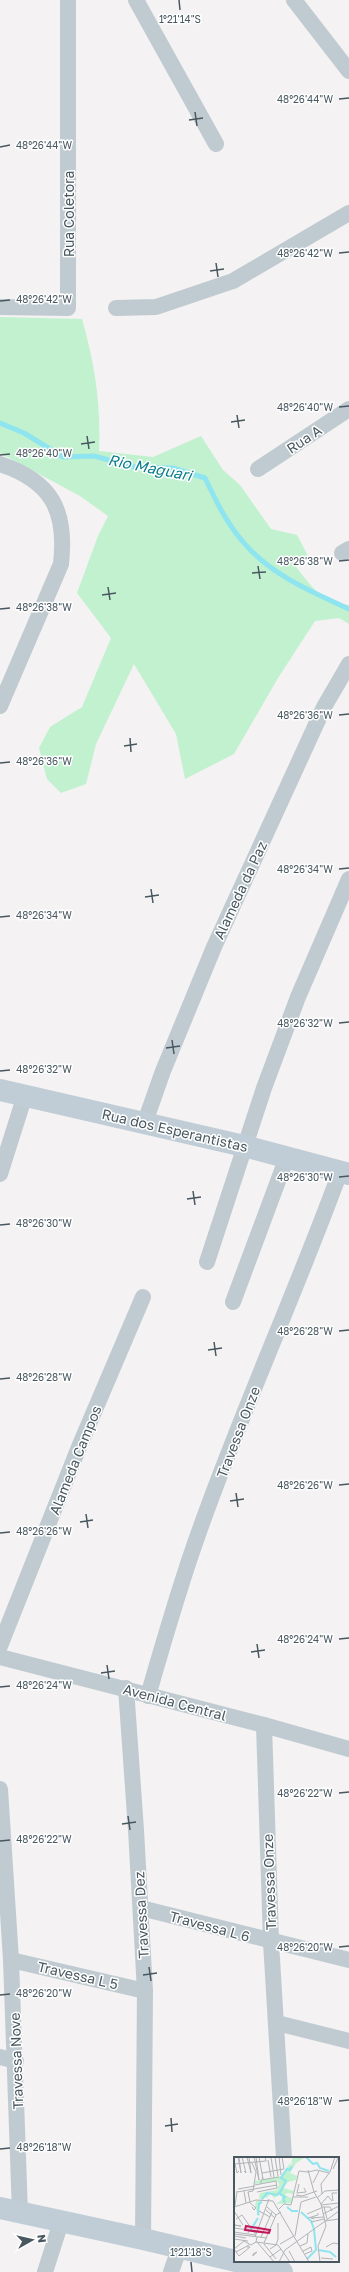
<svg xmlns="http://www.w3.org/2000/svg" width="349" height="2272" font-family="'Golos Text',sans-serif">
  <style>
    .green { fill: #c1f1cf }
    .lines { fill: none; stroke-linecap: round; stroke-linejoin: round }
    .stream { stroke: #8ee4ef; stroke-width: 5 }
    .street { stroke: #c0cbd1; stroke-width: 16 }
    .secondary { stroke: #c0cdd6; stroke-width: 22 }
    .ticks { fill: none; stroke: #495860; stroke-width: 1.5 }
    .labels { text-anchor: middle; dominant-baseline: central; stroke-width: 3; stroke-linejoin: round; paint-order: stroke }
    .street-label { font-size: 14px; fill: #495860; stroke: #fff }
    .water-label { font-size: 15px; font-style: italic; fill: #0b7d8a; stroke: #fff }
    .inset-river { fill: none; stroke: #8ee4ef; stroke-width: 2 }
    .inset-road { fill: none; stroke: #b0b4b8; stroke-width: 1 }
    .view { fill: #c2185b; fill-opacity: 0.15; stroke: #c2185b; stroke-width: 2 }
    .inset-edge { fill: none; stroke: #495860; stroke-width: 2 }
    .ticks-label { font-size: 10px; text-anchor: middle; fill: #495860; stroke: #fff; stroke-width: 3; stroke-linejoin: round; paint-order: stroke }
  </style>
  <rect width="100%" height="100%" fill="#f4f2f2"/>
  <path class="green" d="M0 317 82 319C95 365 101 403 99 451L153 457 201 436 223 470 240 485 271 529 297 535 308 556 296 567C313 588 321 602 349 605V624L339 618 315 621 278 678 234 754 185 779 176 734 134 664 96 744 86 784 61 793 47 779 39 748 50 727 82 707 111 638 77 593 98 536 108 516 80 496 0 453Z"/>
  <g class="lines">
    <path class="stream" d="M0 423 24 433 63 457 94 456 135 467 173 468 205 478C216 501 227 524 244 543 271 575 312 592 349 609"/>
    <g class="street">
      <path d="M136 0 216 144"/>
      <path d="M294 0 349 71"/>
      <path d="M0 307 68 308V0"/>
      <path d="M116 308 156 307 233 281 349 213"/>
      <path d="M0 464C52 481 67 511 61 564L0 706"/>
      <path d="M258 469 349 409"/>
      <path d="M342 553 349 549"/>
      <path d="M145 1122 163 1071 214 947 324 707 349 664"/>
      <path d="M0 1174 25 1095"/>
      <path d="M207 1262 264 1088 298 997 349 879"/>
      <path d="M233 1302 287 1157"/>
      <path d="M0 1646 79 1447 143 1297"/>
      <path d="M0 1657 264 1725 349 1749"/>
      <path d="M126 1688 136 1830 145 1991 143 2239"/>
      <path d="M148 1696C164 1640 180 1584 200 1529 243 1408 296 1292 340 1172"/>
      <path d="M264 1725 271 1942 284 2158"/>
      <path d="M0 1789 11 1960 20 2213"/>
      <path d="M141 1908 349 1960"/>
      <path d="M11 1960 145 1991"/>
      <path d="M277 2023 349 2041"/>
      <path d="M0 2057 16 2061"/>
      <path d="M45 2272 61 2222"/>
      <path d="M171 2272 179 2249"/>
    </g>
    <g class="secondary">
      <path d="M0 1090 244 1146 349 1174"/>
      <path d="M0 2208 143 2239 282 2272"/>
    </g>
  </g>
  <path class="ticks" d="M179 0 180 10M339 99 349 98M195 112 197 126M189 120 203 118M0 147 10 145M339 253 349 252M216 263 218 277M210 271 224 269M0 301 10 300M339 407 349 406M237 415 239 428M231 422 245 420M87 436 89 449M81 444 95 442M0 455 10 454M339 561 349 560M258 566 260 579M252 573 266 572M108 587 110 600M102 595 116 593M0 609 10 608M339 715 349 714M130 738 131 752M124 746 137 744M0 763 10 762M339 869 349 868M151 889 153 903M145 897 159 895M0 917 10 916M339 1023 349 1022M172 1040 174 1054M166 1048 180 1046M0 1071 10 1070M339 1177 349 1176M193 1191 195 1205M187 1199 201 1197M0 1225 10 1224M339 1331 349 1330M214 1342 216 1356M208 1350 222 1348M0 1379 10 1378M339 1485 349 1484M236 1493 238 1507M230 1501 244 1499M86 1514 88 1528M80 1522 93 1520M0 1533 10 1532M339 1639 349 1638M257 1644 259 1658M251 1652 265 1650M107 1665 109 1679M101 1673 115 1671M0 1687 10 1686M339 1793 349 1792M128 1816 130 1830M122 1824 136 1822M0 1841 10 1840M339 1947 349 1946M149 1967 151 1981M143 1975 157 1973M0 1995 10 1994M339 2101 349 2100M171 2118 172 2132M165 2126 178 2124M0 2149 10 2148M191 2262 192 2272"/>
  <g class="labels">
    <g class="street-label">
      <text transform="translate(68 214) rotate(-90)">Rua Coletora</text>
      <text transform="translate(304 439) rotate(-34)">Rua A</text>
      <text transform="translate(240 890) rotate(-65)">Alameda da Paz</text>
      <text transform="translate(175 1130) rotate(13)">Rua dos Esperantistas</text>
      <text transform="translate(238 1432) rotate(-69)">Travessa Onze</text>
      <text transform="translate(75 1460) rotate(-68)">Alameda Campos</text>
      <text transform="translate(175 1702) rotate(15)">Avenida Central</text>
      <text transform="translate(269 1882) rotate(-92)">Travessa Onze</text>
      <text transform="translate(141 1915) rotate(-93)">Travessa Dez</text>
      <text transform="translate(210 1926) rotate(15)">Travessa L 6</text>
      <text transform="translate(78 1975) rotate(13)">Travessa L 5</text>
      <text transform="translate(16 2061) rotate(-92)">Travessa Nove</text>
    </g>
    <g class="water-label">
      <text transform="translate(150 467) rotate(11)">Rio Maguari</text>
    </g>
  </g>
  <g transform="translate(234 2157)">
    <rect width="105" height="105" fill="#f4f2f2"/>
    <path d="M62 0 70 1 62 6 56 16 63 19 62 23 54 25 49 31 60 34 59 37 53 36 51 38 59 42 58 46 42 47 49 42 48 40 45 38 40 41 36 36 33 41 30 40 24 52 26 58 24 59 21 49 22 44 28 43 25 41 26 36 43 33 45 27 43 24 21 27V24L47 19 56 6 57 11 58 2Z" fill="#c1f1cf"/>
    <path class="inset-river" d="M72 0 79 7 83 6 86 11 95 14M45 36 51 40 49 42 51 46M28 42 33 36 43 38 47 34 52 24 47 21 53 12 56 13 58 9M53 50 58 54H64M67 55 77 64 80 72M24 58 25 47 28 45M16 74 24 61M84 93 96 95 102 100M73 102 82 93 80 72"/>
    <path class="inset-road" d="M4 0 7 16 5 0M8 0 12 16 10 14M13 0 17 16 15 0M20 0 25 23 22 0M25 0 29 22 28 20M37 0 40 20M41 0 44 19M45 0 47 18M34 3 37 20M0 7 32 4 31 0M1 7 3 16 5 14M99 12 104 1M74 13 80 35 87 47 92 69 84 89 86 105M74 15 83 13 95 16M28 16 50 12 48 0M79 26 85 14M27 27V23L45 20M65 27 63 36 72 35 70 31M21 28 42 24 43 31 23 35M4 32 21 29M10 34 12 46M3 35 43 28M88 37 87 27 96 15 101 0M62 38 68 39 83 34M59 40H74M83 41 91 34 105 33M99 44 98 36H103M15 45 22 51 20 53 18 50M16 45 14 35 19 34 22 15 18 6M87 47 94 39 98 44M87 48 105 46M1 49 3 34M0 50 22 43 39 44 75 105M33 50 42 58M87 50H96L98 54M90 50 93 62M45 52 50 47 57 48 65 14 74 15M32 53 41 61M0 54 9 68M25 54 36 60M73 57 87 51M89 57 105 49M74 61 84 58V56M2 62 8 58 17 71M80 62 77 61 90 60M91 64 105 62M77 65 90 62M0 68 7 69 0 68M0 71 15 73 14 76M0 75 21 78V75L16 74M0 77 33 81M0 79 12 81M61 79 67 45 82 40M21 80 35 42M23 80 22 85 44 88 56 105M27 80 38 55M0 82 14 84M23 85 40 105M30 86 42 58 47 55M30 87 42 102M46 87 60 79M66 89 73 86 74 77M92 90 99 86 105 87M0 92 10 84 17 88 22 85M0 92 5 99 16 90H13M36 92 42 88 44 82V66M55 94 61 105M69 94 77 90 78 94 71 97M2 95 15 88M19 99V97L23 95 19 99M36 100 47 92M87 101 99 102M45 105 51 93 105 54"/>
    <path class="view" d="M12 69 36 73 35 76 11 73Z"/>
    <rect width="105" height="105" class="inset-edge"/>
  </g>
  <g class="ticks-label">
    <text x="180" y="23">1°21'14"S</text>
    <text x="305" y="103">48°26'44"W</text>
    <text x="44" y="149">48°26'44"W</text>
    <text x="305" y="257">48°26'42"W</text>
    <text x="44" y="303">48°26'42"W</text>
    <text x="305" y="411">48°26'40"W</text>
    <text x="44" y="457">48°26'40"W</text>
    <text x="305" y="565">48°26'38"W</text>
    <text x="44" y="611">48°26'38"W</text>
    <text x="305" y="719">48°26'36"W</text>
    <text x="44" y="765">48°26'36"W</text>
    <text x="305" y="873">48°26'34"W</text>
    <text x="44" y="919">48°26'34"W</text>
    <text x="305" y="1027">48°26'32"W</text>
    <text x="44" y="1073">48°26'32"W</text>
    <text x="305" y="1181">48°26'30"W</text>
    <text x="44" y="1227">48°26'30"W</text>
    <text x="305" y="1335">48°26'28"W</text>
    <text x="44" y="1381">48°26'28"W</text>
    <text x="305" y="1489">48°26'26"W</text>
    <text x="44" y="1535">48°26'26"W</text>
    <text x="305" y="1643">48°26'24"W</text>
    <text x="44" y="1689">48°26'24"W</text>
    <text x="305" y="1797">48°26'22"W</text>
    <text x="44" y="1843">48°26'22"W</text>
    <text x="305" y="1951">48°26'20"W</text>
    <text x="44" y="1997">48°26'20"W</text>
    <text x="305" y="2105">48°26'18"W</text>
    <text x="44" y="2151">48°26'18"W</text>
    <text x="191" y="2256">1°21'18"S</text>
  </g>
  <g transform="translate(32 2240) rotate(82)" stroke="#ffffff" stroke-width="3" paint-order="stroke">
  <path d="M0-3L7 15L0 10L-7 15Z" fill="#495860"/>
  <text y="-6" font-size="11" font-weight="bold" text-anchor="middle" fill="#495860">N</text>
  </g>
</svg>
